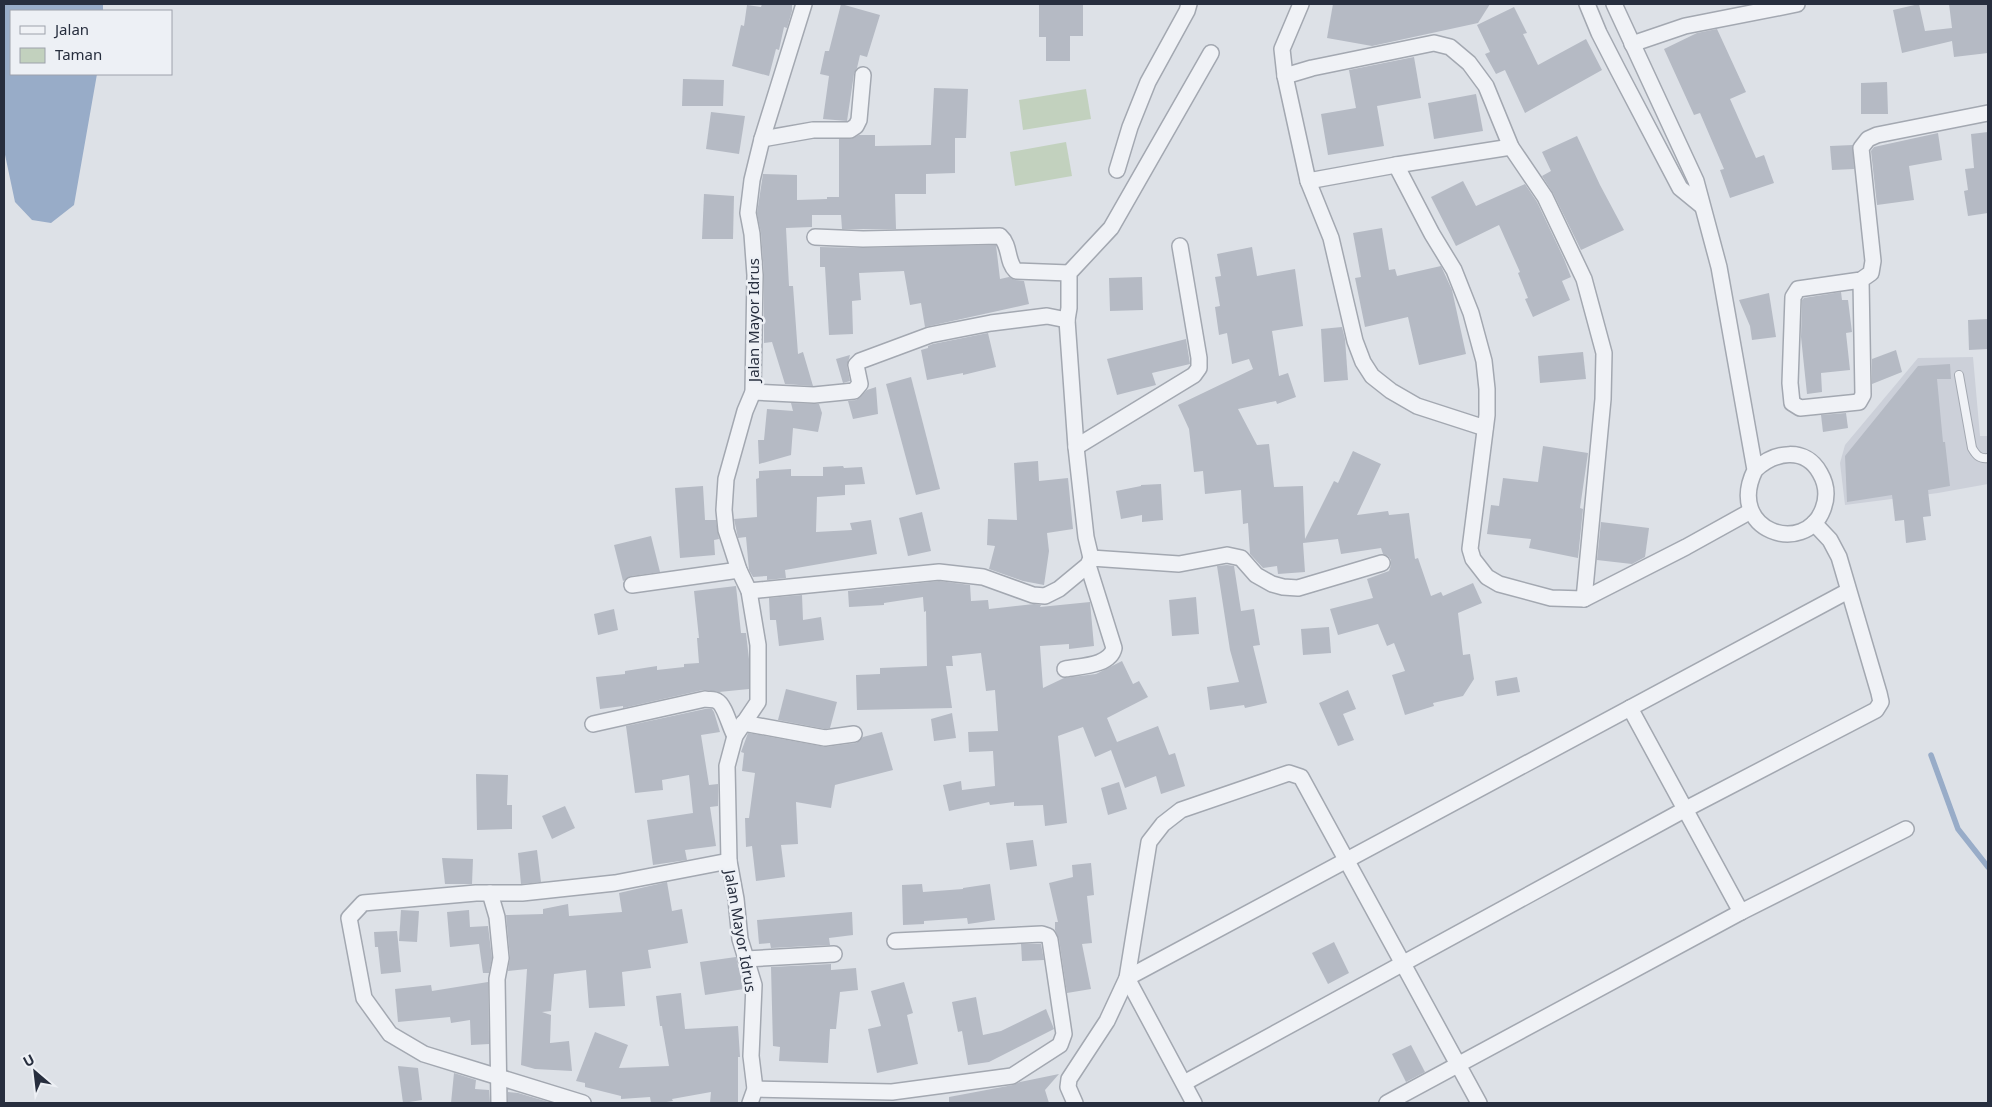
<svg xmlns="http://www.w3.org/2000/svg" width="1992" height="1107" font-family="'Noto Sans',sans-serif">
  <style>
    .built { fill: #ccd0d9 }
    .green { fill: #c2d1be }
    .water { fill: #98acc8 }
    .lines { fill: none; stroke-linecap: round; stroke-linejoin: round }
    .stream { stroke: #98acc8; stroke-width: 5.5 }
    .building { fill: #b5bac4 }
    .service-casing { stroke: #a3a8b1; stroke-width: 10 }
    .minor-casing { stroke: #a3a8b1; stroke-width: 18 }
    .service { stroke: #f0f2f6; stroke-width: 8 }
    .minor { stroke: #f0f2f6; stroke-width: 15 }
    .labels { text-anchor: middle; dominant-baseline: central; stroke-width: 5; stroke-linejoin: round; paint-order: stroke }
    .street-label { font-size: 15px; fill: #272e3e; stroke: #edf0f5 }
  </style>
  <rect width="100%" height="100%" fill="#dde1e7"/>
  <path class="built" d="M1973 357 1980 436H1988V484L1938 493 1845 505 1840 463 1845 445 1918 358Z"/>
  <g class="green">
    <path d="M1086 89 1091 119 1023 130 1019 100Z"/>
    <path d="M1066 142 1072 176 1015 186 1010 152Z"/>
  </g>
  <path class="water" d="M4 4H103V11H11V74H97L74 205 51 223 32 220 15 202 4 150Z"/>
  <g class="lines">
    <path class="stream" d="M1931 755 1958 829 1988 867"/>
  </g>
  <g class="building">
    <path d="M762 4H792V11L787 28 784 27 779 50 776 49 769 76 732 66 741 25 744 26 747 5 761 7Z"/>
    <path d="M841 4 880 15 867 57 860 55 857 68 854 74 847 121 823 119 829 76 820 74 825 51H829Z"/>
    <path d="M1039 4H1083V36H1070V61H1046V37H1039Z"/>
    <path d="M1333 4H1490L1478 23 1372 46 1327 38Z"/>
    <path d="M1919 4 1925 31 1952 28 1949 4H1988V53L1954 57 1952 41 1902 53 1893 10Z"/>
    <path d="M1514 7 1527 33 1523 34 1538 65 1586 39 1602 70 1525 113 1505 70 1496 74 1485 54 1490 52 1477 25Z"/>
    <path d="M1717 29 1746 92 1730 99 1756 158 1764 155 1774 183 1730 198 1720 170 1724 169 1700 113 1694 115 1664 49 1697 33Z"/>
    <path d="M1414 57 1421 98 1377 106 1384 146 1328 155 1321 114 1356 108 1349 70Z"/>
    <path d="M683 79 724 80 723 106H682Z"/>
    <path d="M1887 82 1888 114H1861V83Z"/>
    <path d="M934 88 968 89 966 138H955V173L926 174V194H895L896 229H842L841 215H812V227L786 228 789 286H793L798 354 803 352 813 386 785 384 772 342 764 343V274L761 233 757 213 763 174 797 175V200L827 199V197H839V139H851L859 135H875V146L931 145Z"/>
    <path d="M1476 94 1483 131 1434 139 1428 103Z"/>
    <path d="M711 112 745 116 739 154 706 149Z"/>
    <path d="M1988 132V213L1968 216 1964 191 1968 190 1965 169 1974 168 1971 134Z"/>
    <path d="M1938 133 1942 160 1909 166 1914 200 1877 205 1871 151 1874 147Z"/>
    <path d="M1577 136 1600 185 1624 230 1581 250 1553 193 1542 176 1551 171 1542 152Z"/>
    <path d="M1853 145 1854 169 1832 170 1830 146Z"/>
    <path d="M1463 181 1476 206 1525 184 1537 202 1564 259 1571 277 1562 281 1570 300 1533 317 1525 299 1528 298 1518 273 1520 272 1499 225 1456 246 1431 197Z"/>
    <path d="M704 194 734 196 733 239H702Z"/>
    <path d="M1382 228 1389 270 1395 269 1397 276 1441 266 1452 290 1466 354 1419 365 1408 317 1365 327 1355 278 1361 277 1353 233Z"/>
    <path d="M996 245 1000 279 1009 277 1015 280 1024 281 1029 304 925 327 921 303 910 305 904 271 859 273 861 300 852 301 853 334 829 335 825 267H820V247L863 248Z"/>
    <path d="M1252 247 1257 276 1295 269 1303 326 1272 331 1279 376 1288 373 1296 397 1277 404 1276 401 1238 409 1257 445 1269 444 1274 487 1303 486 1305 539 1334 481 1338 483 1353 451 1381 464 1357 515 1388 511 1389 515 1409 513 1415 559 1418 558 1431 596 1441 592 1443 596 1473 583 1482 603 1458 613 1463 655 1470 654 1474 679 1463 696 1433 703 1434 706 1405 715 1392 675 1405 671 1394 643 1387 646 1378 624 1338 635 1330 609 1373 598 1367 579 1389 571 1391 565V560L1388 556 1383 554 1381 548 1341 554 1338 539 1303 543 1305 572 1278 574 1277 566 1263 568 1250 554 1248 523 1243 524 1241 490 1205 494 1203 471 1194 472 1189 429 1178 405 1253 369 1249 359 1232 364 1227 333 1219 335 1215 307 1220 306 1215 277 1221 276 1217 254Z"/>
    <path d="M1142 277 1143 310 1110 311 1109 278Z"/>
    <path d="M1841 292 1842 300H1848L1852 332 1846 333 1850 370 1821 373 1822 392 1807 394 1801 337 1802 300 1804 298Z"/>
    <path d="M1769 293 1776 337 1752 340 1750 326 1739 300Z"/>
    <path d="M1988 319V349L1969 350 1968 320Z"/>
    <path d="M1342 327 1345 339 1348 380 1324 382 1321 329Z"/>
    <path d="M988 333 996 367 963 375V373L927 380 921 350 928 348V346L933 344Z"/>
    <path d="M1186 339 1190 364 1152 373 1156 385 1117 395 1107 359Z"/>
    <path d="M1896 350 1902 372 1872 384V359Z"/>
    <path d="M1583 352 1586 379 1540 383 1538 356Z"/>
    <path d="M850 355 847 366 850 381 843 383 836 359Z"/>
    <path d="M1950 364 1951 379H1937L1943 442H1945L1950 486 1928 490 1931 516 1923 517 1926 540 1906 543 1904 520 1895 521 1892 495 1847 502 1845 456 1918 366Z"/>
    <path d="M911 377 940 489 916 495 886 384Z"/>
    <path d="M876 387 878 414 853 419 848 401 856 400 867 390Z"/>
    <path d="M791 403 819 404 822 413 818 432 793 428 791 455 759 464 758 440H764L767 409 793 411Z"/>
    <path d="M1846 413 1848 428 1823 432 1821 415Z"/>
    <path d="M1543 446 1588 453 1580 508 1583 509 1578 558 1529 548 1531 539 1487 534 1491 505 1499 506 1503 478 1538 482Z"/>
    <path d="M1038 461 1039 481 1068 478 1073 529 1047 533 1049 551 1044 585 1023 581 989 569 995 546 987 545 988 519 1017 520 1014 463Z"/>
    <path d="M843 466 844 468 862 467 865 484 845 485V495L817 497 816 532 852 530 850 523 871 520 877 554 785 570 786 578 767 580V576L753 577 749 570 746 537 738 538 734 519 757 517 756 479 759 478V471L791 469V476H823V467Z"/>
    <path d="M1161 484 1163 520 1142 522V515L1121 519 1116 491 1141 486V485Z"/>
    <path d="M703 486 705 520H716L719 539 714 540 715 555 680 558 675 488Z"/>
    <path d="M922 512 931 551 908 556 899 518Z"/>
    <path d="M1601 522 1649 528 1645 557 1632 564 1597 560Z"/>
    <path d="M651 536 660 572 631 576 623 581 614 545Z"/>
    <path d="M1227 565 1234 566 1241 611 1254 609 1260 645 1253 646 1267 703 1245 708 1244 705 1210 710 1207 687 1239 682 1230 650 1217 566Z"/>
    <path d="M939 581 970 585 971 601 988 600 989 609 1034 604 1041 605 1040 607 1090 602 1094 646 1069 649V644L1040 646 1043 688 1064 678 1096 674 1122 661 1133 684 1139 681 1148 697 1107 718 1117 742 1158 726 1169 755 1175 753 1185 786 1161 794 1156 776 1125 788 1111 750 1095 757 1083 727 1058 736 1067 823 1045 826 1043 805 1014 806V802L990 805 989 802 949 811 943 785 961 781 962 790 995 786 993 751 969 752 968 732 998 731 995 690 986 691 981 653 952 656 953 666H946L952 708 857 710 856 675 880 674V668L927 666 926 611 924 612 923 597 884 603V605L849 607 848 591Z"/>
    <path d="M736 586 741 633H746L749 659V689L719 692 703 690 623 708V706L600 709 596 677 625 674V671L657 666V670L684 667V664L699 663 697 638H699L694 591Z"/>
    <path d="M802 595 803 620 821 617 824 640 779 646 776 620H770L769 598Z"/>
    <path d="M1196 597 1199 634 1172 636 1169 600Z"/>
    <path d="M614 609 618 630 598 635 594 614Z"/>
    <path d="M1329 627 1331 653 1303 655 1301 629Z"/>
    <path d="M1517 677 1520 692 1497 696 1495 681Z"/>
    <path d="M786 689 837 702 830 728 825 729 778 720Z"/>
    <path d="M1348 690 1356 709 1343 714 1354 740 1338 746 1319 703Z"/>
    <path d="M705 709H712L714 712 720 732 701 735 709 785 718 784V806L710 807 716 846 685 850 687 860 653 865 647 820 693 813 689 775 662 780 663 790 635 793 626 726Z"/>
    <path d="M952 713 956 738 934 741 931 719Z"/>
    <path d="M882 732 893 770 835 785 831 808 796 802 798 844 781 845 785 877 756 881 752 846 746 847 745 818H749L755 773 742 771 744 753 741 752 748 733 826 747 856 743 863 737Z"/>
    <path d="M476 774 508 775 507 805H512V829L477 830Z"/>
    <path d="M1119 782 1127 809 1108 815 1101 788Z"/>
    <path d="M565 806 575 828 552 839 542 816Z"/>
    <path d="M1033 840 1037 866 1010 870 1006 843Z"/>
    <path d="M537 850 541 882 521 884 518 853Z"/>
    <path d="M442 858 473 859 472 884H445Z"/>
    <path d="M1091 863 1094 895 1087 896 1092 943 1082 944 1091 989 1067 993 1059 939 1055 930V922H1058L1049 883 1073 877 1072 865Z"/>
    <path d="M667 882 672 911 682 909 688 943 648 950 651 968 622 972 625 1006 589 1008 586 970 554 974 551 1011 542 1012 551 1015 550 1043 569 1041 572 1071 535 1069 521 1065 527 969 508 971 510 957 506 915 543 914V909L568 904 569 916 622 912 619 893Z"/>
    <path d="M922 884 923 892 963 889V888L990 884 995 920 968 924 967 918 924 921V924L903 925 902 885Z"/>
    <path d="M401 910 419 911 417 942 399 941Z"/>
    <path d="M469 910 470 927 488 926 492 958 489 973H483L479 944 450 947 447 912Z"/>
    <path d="M852 912 853 935 829 938 830 945 771 948 770 943 759 944 757 920Z"/>
    <path d="M397 931 401 972 381 974 378 947H375L374 932Z"/>
    <path d="M1334 942 1349 973 1328 984 1312 953Z"/>
    <path d="M1021 944H1041L1044 960 1022 961Z"/>
    <path d="M736 957 744 989 705 995 700 962Z"/>
    <path d="M831 964V970L856 968 858 990 840 992 836 1029H830L828 1063 779 1061 780 1047 773 1046 771 967Z"/>
    <path d="M488 982 489 1044 471 1045 470 1020 451 1023 450 1017 398 1022 395 989 431 985 432 991Z"/>
    <path d="M904 982 913 1013 907 1015 918 1064 877 1073 868 1029 881 1026 871 991Z"/>
    <path d="M681 993 685 1029 738 1026 740 1057H738V1103H710L711 1092 672 1099 673 1101 660 1103H651L650 1097 621 1099V1096L585 1087V1083L576 1081 595 1032 628 1045 619 1068 669 1066 662 1026H660L656 996Z"/>
    <path d="M976 997 983 1035 1001 1031 1046 1009 1054 1029 989 1062 968 1065 962 1031 958 1032 952 1002Z"/>
    <path d="M1411 1045 1425 1072 1406 1082 1392 1054Z"/>
    <path d="M398 1066 418 1068 422 1100 403 1103Z"/>
    <path d="M454 1073 476 1080 475 1089 489 1090 490 1103H451Z"/>
    <path d="M1059 1074 1045 1090 1049 1103H949V1097L1013 1085 1020 1082Z"/>
    <path d="M508 1092 518 1093 552 1103H508Z"/>
  </g>
  <g class="lines">
    <defs>
      <path id="service" d="M1959 375 1972 448C1976 455 1979 459 1988 458"/>
      <g id="minor">
        <path d="M1301 4 1282 49 1285 76 1308 181 1331 238 1355 341 1363 362 1372 376 1391 391 1417 406 1485 428"/>
        <path d="M1587 4 1599 33 1618 70 1680 188 1702 206"/>
        <path d="M1614 4 1696 181 1719 267 1755 470C1725 531 1805 557 1823 509 1828 496 1827 485 1820 473 1805 446 1774 452 1755 470"/>
        <path d="M1632 44 1685 26 1797 4"/>
        <path d="M1285 76 1312 68 1434 43 1450 47 1469 63 1486 86 1511 147 1545 197 1584 279 1604 353 1603 399 1584 599"/>
        <path d="M762 139 813 130H850L856 126 859 120 863 75"/>
        <path d="M1396 165 1432 234 1454 270 1471 313 1484 361 1487 389V415L1470 549 1473 559 1487 577 1499 584 1551 598 1584 599 1686 547 1751 511"/>
        <path d="M1117 170 1130 127 1148 82 1187 11 1189 4"/>
        <path d="M1308 181 1396 165 1511 147"/>
        <path d="M815 237 863 239 1000 236C1011 246 1006 261 1016 271L1069 273"/>
        <path d="M1861 280 1863 395 1859 402 1800 408 1792 403 1790 383 1793 297 1798 289 1861 280 1871 273 1873 261 1861 148 1868 139 1877 135 1988 113"/>
        <path d="M753 392 814 395 854 391 860 384 856 365 860 361 930 335 991 323 1047 316 1067 320"/>
        <path d="M1076 447 1194 375 1199 368V358L1180 246"/>
        <path d="M1091 558 1086 537 1076 447 1067 320 1069 308V273L1111 228 1211 53"/>
        <path d="M632 585 739 570"/>
        <path d="M749 591 939 572 983 577 1033 595 1045 596 1059 589 1088 565 1091 558 1179 564 1227 555 1241 558 1256 575 1272 584 1283 587 1298 588 1382 563"/>
        <path d="M1065 669C1080 666 1110 666 1114 648L1088 565"/>
        <path d="M1630 708 1741 912"/>
        <path d="M743 723 825 738 854 734"/>
        <path d="M593 724 705 699C709 700 714 699 717 701 725 705 730 728 735 736"/>
        <path d="M490 893 497 917 501 958 497 979 499 1103"/>
        <path d="M746 959 834 954"/>
        <path d="M1184 1083 1684 810 1876 710 1881 702 1879 693 1839 557 1830 540 1814 523"/>
        <path d="M755 1089 892 1092 1012 1076 1060 1045 1064 1034 1050 940 1048 936 1042 934 895 941"/>
        <path d="M583 1103 424 1054 390 1034 364 998 349 918 363 903 476 893H522L615 883 729 861"/>
        <path d="M750 1103 755 1089 751 1056 754 985 740 939 736 899 729 861 727 766 735 736 758 702V645L749 591 739 570 726 530 724 510 726 479 745 411 753 392 755 275 752 234 748 213 752 180 762 139 804 4"/>
        <path d="M1075 1103 1068 1087 1069 1079 1107 1021 1127 978 1149 842 1163 824 1181 810 1289 773 1301 777 1479 1103"/>
        <path d="M1194 1103 1127 978 1848 591"/>
        <path d="M1387 1103 1741 912 1906 829"/>
      </g>
    </defs>
    <use href="#service" class="service-casing"/>
    <use href="#minor" class="minor-casing"/>
    <use href="#service" class="service"/>
    <use href="#minor" class="minor"/>
  </g>
  <g class="labels">
    <g class="street-label">
      <text transform="translate(753 320) rotate(-90)">Jalan Mayor Idrus</text>
      <text transform="translate(741 931) rotate(80)">Jalan Mayor Idrus</text>
    </g>
  </g>
  <rect width="1992" height="1107" fill="none" stroke="#272e3e" stroke-width="10"/>
  <rect x="10" y="10" width="162" height="65" fill="#edf0f5" stroke="#9ea2ac"/>
  <rect x="20" y="26" width="25" height="8" fill="#f0f2f6" stroke="#9ea2ac"/>
  <text x="55" y="35" font-size="15" fill="#272e3e">Jalan</text>
  <rect x="20" y="48" width="25" height="15" fill="#c2d1be" stroke="#9ea2ac"/>
  <text x="55" y="60" font-size="15" fill="#272e3e">Taman</text>
  <g transform="translate(35 1072) rotate(332)" stroke="#edf0f5" stroke-width="4" paint-order="stroke">
  <path d="M0-4L9 19L0 12L-9 19Z" fill="#272e3e"/>
  <text y="-8" font-size="14" font-weight="bold" text-anchor="middle" fill="#272e3e">U</text>
  </g>
</svg>
